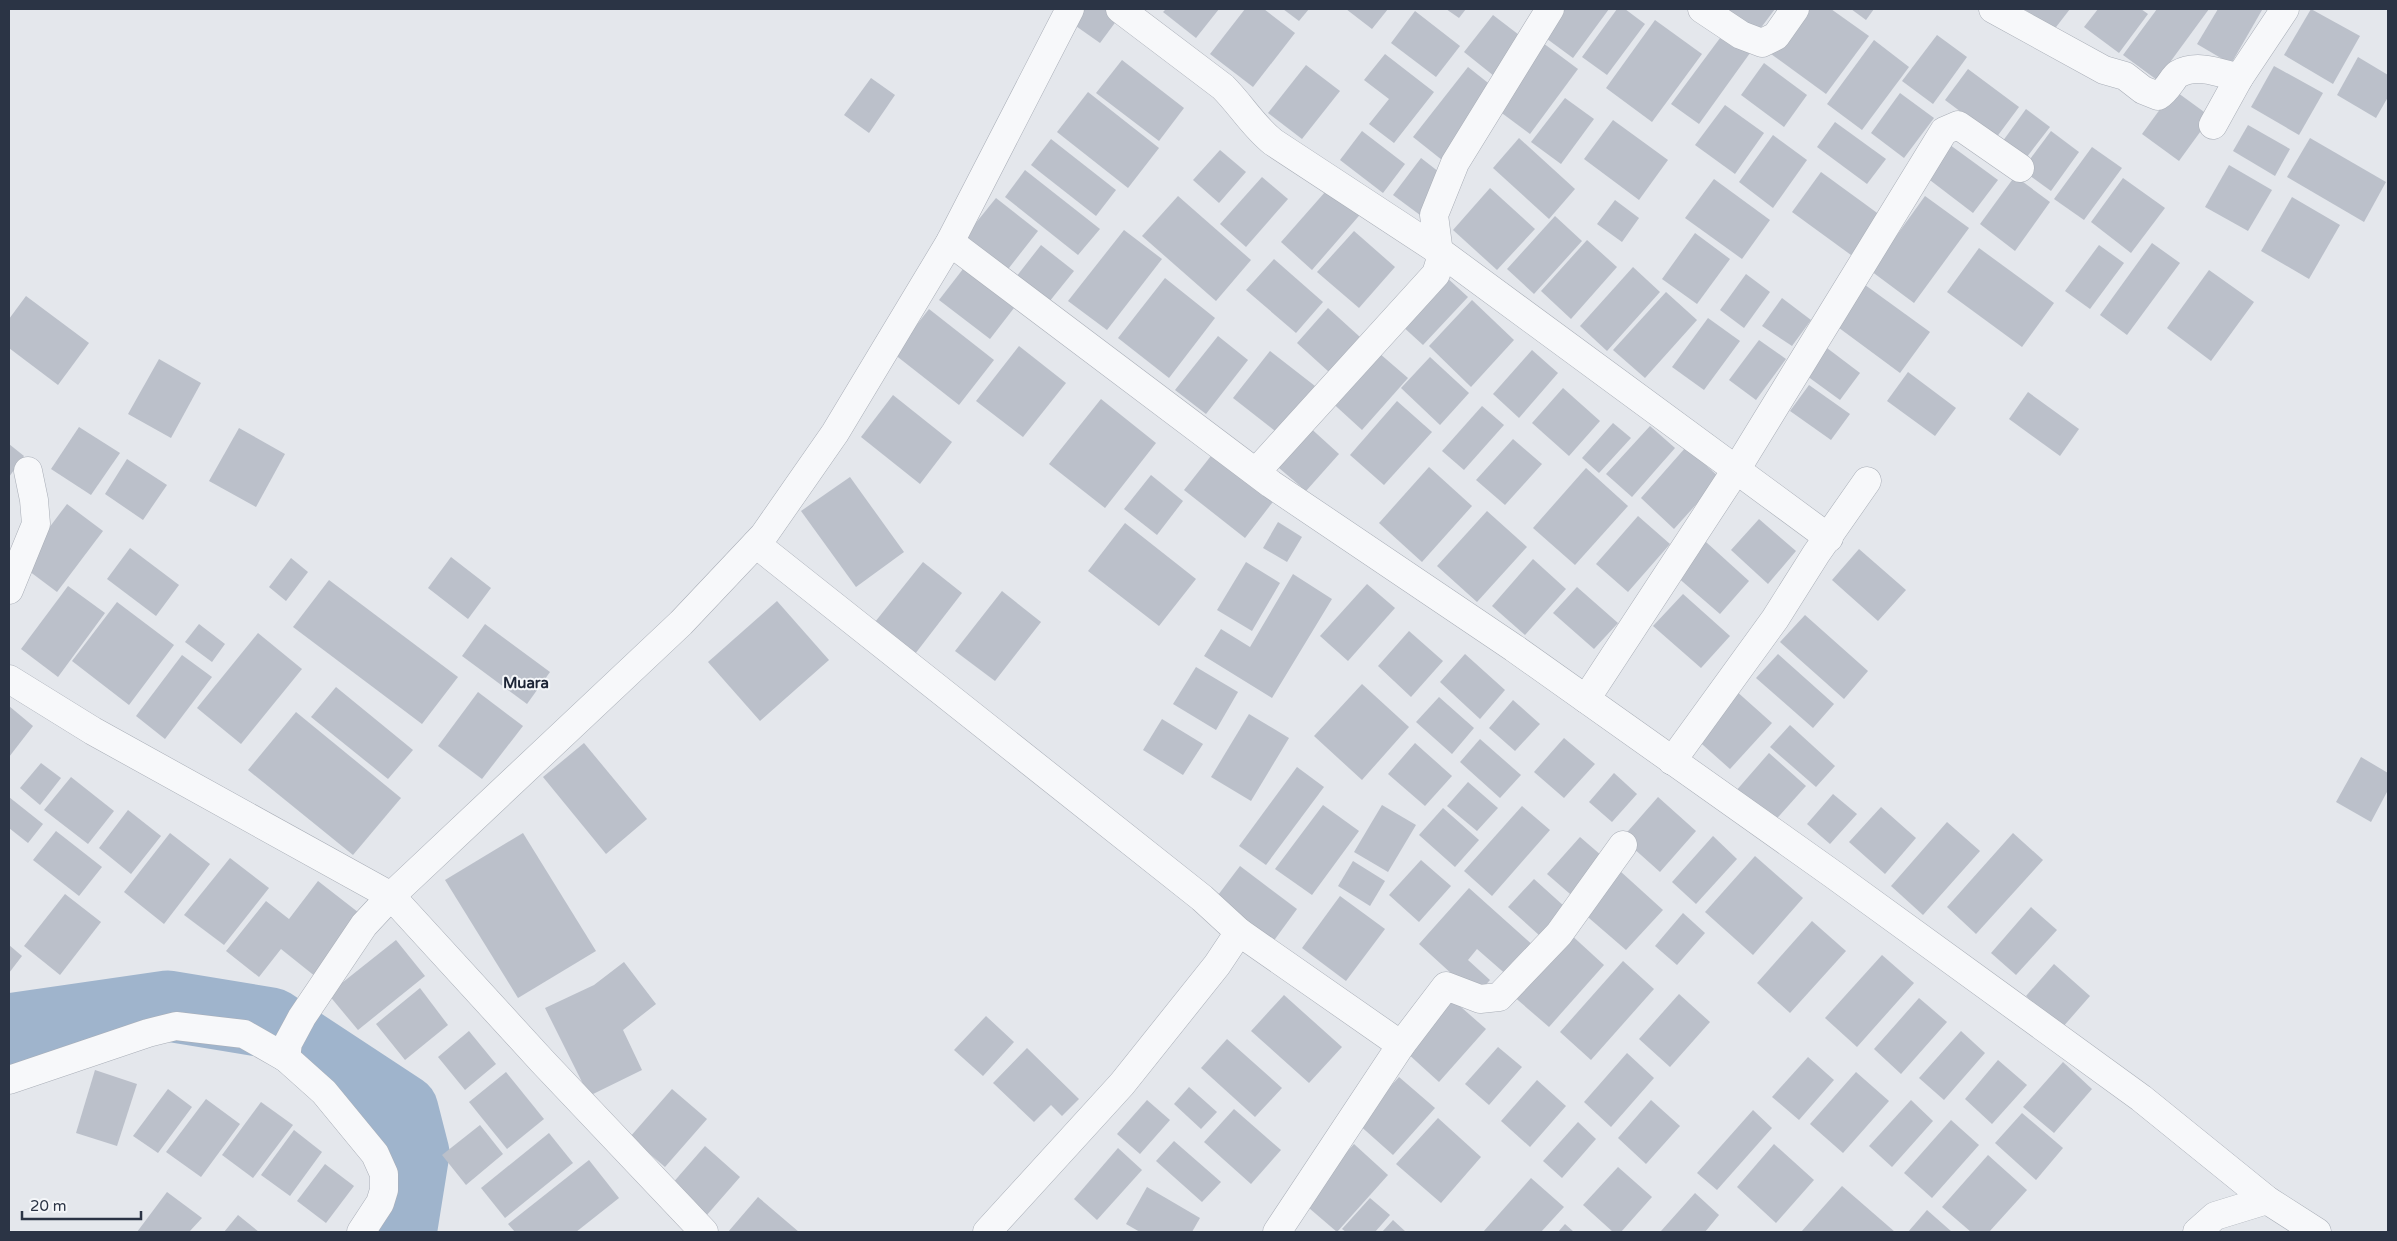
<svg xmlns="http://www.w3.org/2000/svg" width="2397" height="1241" font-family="'Varela Round',sans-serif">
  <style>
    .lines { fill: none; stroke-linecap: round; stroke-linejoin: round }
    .river { stroke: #9fb4cc; stroke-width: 71 }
    .building { fill: #bbc0ca }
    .street-casing { stroke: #a9aeb7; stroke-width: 29 }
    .street { stroke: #f7f8fa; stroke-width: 28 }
    .labels { text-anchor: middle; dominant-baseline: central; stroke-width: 4; stroke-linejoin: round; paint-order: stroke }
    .quarter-label { font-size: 15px; font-weight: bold; fill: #1d2536; stroke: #f4f6f9 }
  </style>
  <rect width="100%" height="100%" fill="#e4e7ec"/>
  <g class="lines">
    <path class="river" d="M9 1029 168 1006 271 1023 403 1110 414 1153 402 1228 398 1232"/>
  </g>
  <g class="building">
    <path d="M1083 9H1110L1120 16 1100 43 1073 24Z"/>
    <path d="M1166 9H1219L1196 38 1163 12Z"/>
    <path d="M1245 9H1264L1295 33 1253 87 1210 54Z"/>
    <path d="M1283 9H1309L1299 21Z"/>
    <path d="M1346 9H1388L1372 29Z"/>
    <path d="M1446 9H1466L1459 18Z"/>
    <path d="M1557 9H1609L1573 58 1539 33Z"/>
    <path d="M1617 9H1625L1645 24 1607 75 1582 57Z"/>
    <path d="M1726 9H1775L1757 33Z"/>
    <path d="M1804 9H1831L1869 36 1826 94 1771 54Z"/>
    <path d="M1851 9H1874L1866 20Z"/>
    <path d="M2024 9H2070L2053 31Z"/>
    <path d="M2098 9H2141L2148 14 2119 53 2084 27Z"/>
    <path d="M2157 9H2209L2157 80 2123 55Z"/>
    <path d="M2218 9 2262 10 2231 64 2197 44Z"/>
    <path d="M2311 9 2360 36 2333 84 2284 55Z"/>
    <path d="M1415 11 1460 46 1436 77 1391 43Z"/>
    <path d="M1493 15 1523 38 1494 76 1464 52Z"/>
    <path d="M1655 20 1702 54 1652 122 1606 88Z"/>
    <path d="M1723 34 1750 53 1699 124 1671 104Z"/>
    <path d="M1937 35 1967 57 1933 104 1902 81Z"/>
    <path d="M1874 40 1909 67 1862 130 1827 104Z"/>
    <path d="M1543 43 1578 69 1530 134 1495 108Z"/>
    <path d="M1385 54 1434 92 1394 143 1369 124 1389 99 1364 80Z"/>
    <path d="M2358 57 2388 75V97L2376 118 2337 95Z"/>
    <path d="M1122 60 1184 108 1159 141 1096 93Z"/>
    <path d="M1764 63 1807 95 1784 127 1741 95Z"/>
    <path d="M1306 65 1340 91 1302 139 1268 113Z"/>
    <path d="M2274 66 2323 93 2299 135 2251 107Z"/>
    <path d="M1468 67 1497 90 1442 160 1413 137Z"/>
    <path d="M1968 69 2019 107 1996 138 1945 100Z"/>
    <path d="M871 78 895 95 869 133 844 115Z"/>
    <path d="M2174 90 2211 117 2179 161 2142 134Z"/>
    <path d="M1088 92 1159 148 1128 188 1057 132Z"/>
    <path d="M1900 93 1934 118 1904 158 1871 133Z"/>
    <path d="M1565 98 1594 119 1561 164 1531 142Z"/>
    <path d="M1725 105 1764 133 1735 174 1695 145Z"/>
    <path d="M2026 109 2050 127 2023 162 2000 145Z"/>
    <path d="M1613 120 1668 160 1639 200 1584 159Z"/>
    <path d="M1835 122 1886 159 1867 184 1817 147Z"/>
    <path d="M2248 125 2290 149 2275 176 2233 151Z"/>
    <path d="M1362 131 1405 164 1383 193 1340 160Z"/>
    <path d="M2051 131 2079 152 2051 191 2022 170Z"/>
    <path d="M1773 135 1807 160 1773 208 1739 182Z"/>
    <path d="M1519 138 1575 189 1549 219 1493 168Z"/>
    <path d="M2310 138 2386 182 2364 222 2287 177Z"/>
    <path d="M1051 139 1116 190 1096 216 1031 165Z"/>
    <path d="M1946 142 1998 180 1973 213 1922 174Z"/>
    <path d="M2092 147 2122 168 2084 220 2054 199Z"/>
    <path d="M1220 150 1246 172 1219 203 1193 180Z"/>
    <path d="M1421 158 1448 179 1420 215 1393 195Z"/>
    <path d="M2229 165 2272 190 2248 231 2205 207Z"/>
    <path d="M1025 170 1100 229 1078 255 1005 197Z"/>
    <path d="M1821 172 1880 215 1851 255 1792 212Z"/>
    <path d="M2015 176 2050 202 2015 251 1980 224Z"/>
    <path d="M1262 177 1288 199 1246 247 1220 224Z"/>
    <path d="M2123 178 2165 208 2131 253 2091 222Z"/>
    <path d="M1714 179 1770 220 1742 259 1685 218Z"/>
    <path d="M1333 183 1364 210 1312 270 1281 242Z"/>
    <path d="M1490 188 1535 229 1497 270 1453 230Z"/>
    <path d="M1178 196 1251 260 1216 301 1142 236Z"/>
    <path d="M1925 196 1969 228 1914 303 1871 271Z"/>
    <path d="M2292 197 2340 225 2309 279 2261 251Z"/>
    <path d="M996 198 1038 231 1005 273 962 240Z"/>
    <path d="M1615 200 1639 218 1622 242 1597 224Z"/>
    <path d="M1555 216 1582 241 1534 294 1507 269Z"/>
    <path d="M1124 230 1162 259 1107 330 1068 301Z"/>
    <path d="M1354 231 1395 267 1359 308 1317 272Z"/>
    <path d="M1695 233 1730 259 1697 304 1662 279Z"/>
    <path d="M1587 240 1617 267 1571 319 1541 291Z"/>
    <path d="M2152 243 2180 263 2127 335 2100 315Z"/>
    <path d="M1041 245 1074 271 1049 302 1016 277Z"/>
    <path d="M2099 245 2124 263 2090 309 2065 291Z"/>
    <path d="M1979 248 2054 303 2022 347 1947 292Z"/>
    <path d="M1274 259 1323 302 1296 333 1246 290Z"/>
    <path d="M1633 267 1660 292 1607 351 1580 326Z"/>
    <path d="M963 269 1014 308 990 339 939 300Z"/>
    <path d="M2209 270 2254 302 2211 361 2167 328Z"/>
    <path d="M1746 274 1770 292 1744 328 1720 310Z"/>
    <path d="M1445 276 1468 297 1423 345 1400 324Z"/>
    <path d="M1165 278 1215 318 1169 378 1118 338Z"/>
    <path d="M1861 282 1930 332 1900 373 1831 322Z"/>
    <path d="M1666 292 1697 320 1645 378 1613 350Z"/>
    <path d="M26 296 89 343 58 385 9 348V319Z"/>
    <path d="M1782 298 1811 320 1792 346 1762 326Z"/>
    <path d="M1472 300 1514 340 1471 387 1429 346Z"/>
    <path d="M1328 308 1360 337 1329 372 1297 343Z"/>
    <path d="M929 309 994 360 959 405 894 354Z"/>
    <path d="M1708 318 1740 341 1704 390 1672 367Z"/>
    <path d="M1218 336 1248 360 1206 414 1175 390Z"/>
    <path d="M1759 340 1786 359 1756 400 1729 380Z"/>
    <path d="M1019 346 1066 383 1023 437 976 401Z"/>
    <path d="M1372 347 1408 378 1362 430 1327 398Z"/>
    <path d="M1827 348 1860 373 1840 400 1807 376Z"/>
    <path d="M1532 350 1558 373 1519 418 1493 394Z"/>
    <path d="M1270 351 1315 386 1279 434 1233 398Z"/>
    <path d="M1430 357 1469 393 1440 425 1401 388Z"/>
    <path d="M159 359 201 383 171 438 128 414Z"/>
    <path d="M1908 372 1956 408 1935 436 1887 401Z"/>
    <path d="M1809 385 1850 414 1831 440 1790 411Z"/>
    <path d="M1563 388 1600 421 1569 456 1532 423Z"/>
    <path d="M2028 392 2079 429 2060 456 2009 419Z"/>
    <path d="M893 395 952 442 920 484 861 437Z"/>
    <path d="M1101 399 1156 443 1105 508 1049 464Z"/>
    <path d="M1397 401 1432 432 1384 485 1350 455Z"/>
    <path d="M1482 406 1504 425 1464 470 1442 451Z"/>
    <path d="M1613 423 1631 438 1599 473 1582 458Z"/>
    <path d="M1306 424 1339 454 1306 491 1272 462Z"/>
    <path d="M1650 426 1675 448 1632 497 1606 474Z"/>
    <path d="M79 427 120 453 91 495 51 469Z"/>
    <path d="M239 428 285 454 256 507 209 481Z"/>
    <path d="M1513 439 1542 464 1505 505 1476 480Z"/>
    <path d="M9 444 24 456 9 477Z"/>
    <path d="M1218 447 1279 494 1245 538 1184 490Z"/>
    <path d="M1686 447 1720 478 1674 529 1641 498Z"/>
    <path d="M127 459 167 485 143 520 105 494Z"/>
    <path d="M1429 467 1472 506 1422 562 1379 523Z"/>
    <path d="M1586 468 1628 506 1575 565 1533 528Z"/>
    <path d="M1151 475 1183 501 1157 535 1124 509Z"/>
    <path d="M850 477 904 552 856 587 801 511Z"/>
    <path d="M67 504 103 531 57 592 21 565Z"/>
    <path d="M1487 511 1527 547 1477 602 1437 566Z"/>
    <path d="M1638 516 1670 544 1628 592 1596 564Z"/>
    <path d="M1759 519 1796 551 1768 584 1731 550Z"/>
    <path d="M1278 522 1302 537 1287 562 1263 548Z"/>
    <path d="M1125 523 1196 579 1159 626 1088 571Z"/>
    <path d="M1706 542 1749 581 1720 614 1676 576Z"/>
    <path d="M130 548 179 585 156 616 107 579Z"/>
    <path d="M1859 549 1906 590 1878 621 1832 580Z"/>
    <path d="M451 557 491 588 468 619 428 588Z"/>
    <path d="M291 558 308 572 286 601 269 587Z"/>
    <path d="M1533 559 1566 589 1525 635 1492 606Z"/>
    <path d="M923 562 962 593 915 654 875 622Z"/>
    <path d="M1246 562 1280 583 1252 631 1217 610Z"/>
    <path d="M1293 574 1332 599 1272 698 1204 656 1221 629 1250 647Z"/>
    <path d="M329 580 458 677 422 724 293 627Z"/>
    <path d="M1367 584 1395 608 1348 661 1320 636Z"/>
    <path d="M68 586 105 613 58 677 21 649Z"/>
    <path d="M1577 587 1618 623 1594 649 1553 613Z"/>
    <path d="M1002 591 1041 622 995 681 955 651Z"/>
    <path d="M1683 594 1730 636 1701 668 1653 626Z"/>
    <path d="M777 601 829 660 760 721 708 662Z"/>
    <path d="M117 602 174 645 129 705 72 661Z"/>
    <path d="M1805 615 1868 671 1844 699 1780 642Z"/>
    <path d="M199 624 225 644 212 662 185 642Z"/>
    <path d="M485 624 550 672 527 704 462 656Z"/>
    <path d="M1409 631 1443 661 1411 697 1378 666Z"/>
    <path d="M258 633 302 669 241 744 197 708Z"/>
    <path d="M1465 654 1505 690 1480 719 1440 682Z"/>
    <path d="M1778 654 1834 704 1813 728 1756 678Z"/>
    <path d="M182 655 212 677 165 739 136 716Z"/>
    <path d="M1196 667 1238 692 1216 730 1173 704Z"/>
    <path d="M1362 684 1409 727 1362 780 1314 736Z"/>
    <path d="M336 687 413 750 388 779 311 717Z"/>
    <path d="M1735 690 1772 723 1730 769 1694 737Z"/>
    <path d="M478 692 523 726 482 779 438 746Z"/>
    <path d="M1439 697 1474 728 1452 754 1416 722Z"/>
    <path d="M1513 700 1540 724 1515 751 1489 728Z"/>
    <path d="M9 706 33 726 9 757Z"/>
    <path d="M296 712 401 798 353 855 248 770Z"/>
    <path d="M1249 714 1289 738 1251 801 1211 777Z"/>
    <path d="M1162 719 1203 744 1183 775 1143 750Z"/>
    <path d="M1790 725 1835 766 1816 787 1770 747Z"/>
    <path d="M1564 738 1595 764 1564 798 1534 772Z"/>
    <path d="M1480 739 1521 775 1500 798 1460 762Z"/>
    <path d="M584 743 647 819 606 854 543 777Z"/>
    <path d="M1415 743 1452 776 1425 806 1388 774Z"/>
    <path d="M1769 753 1806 786 1771 825 1735 792Z"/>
    <path d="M2361 757 2388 773V790L2371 822 2336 802Z"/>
    <path d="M41 763 61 778 40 805 20 788Z"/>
    <path d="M1297 767 1324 787 1266 865 1239 846Z"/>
    <path d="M1614 773 1637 794 1612 822 1589 802Z"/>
    <path d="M71 777 114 811 88 844 44 810Z"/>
    <path d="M1468 782 1498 808 1477 831 1447 806Z"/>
    <path d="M1833 794 1857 814 1830 844 1807 824Z"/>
    <path d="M9 797 43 824 28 843 9 828Z"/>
    <path d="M1658 797 1696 831 1660 872 1622 838Z"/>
    <path d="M1323 805 1359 831 1312 895 1275 869Z"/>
    <path d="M1382 805 1416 825 1388 872 1354 852Z"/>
    <path d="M1522 806 1550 830 1492 896 1464 871Z"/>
    <path d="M1881 807 1916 838 1885 874 1849 842Z"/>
    <path d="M1443 808 1479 840 1455 867 1419 835Z"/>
    <path d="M128 810 161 836 131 874 99 848Z"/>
    <path d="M1947 822 1980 851 1923 915 1891 886Z"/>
    <path d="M56 831 102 867 79 896 33 860Z"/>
    <path d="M170 833 210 864 164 924 124 892Z"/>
    <path d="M523 833 596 951 518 998 445 880Z"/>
    <path d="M2013 833 2043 860 1976 934 1947 907Z"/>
    <path d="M1713 836 1737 859 1696 904 1672 882Z"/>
    <path d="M1580 837 1609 862 1577 900 1547 874Z"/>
    <path d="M1755 856 1803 898 1753 955 1705 912Z"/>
    <path d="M230 858 269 888 224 945 184 915Z"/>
    <path d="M1421 860 1451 886 1419 922 1389 895Z"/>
    <path d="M1353 861 1385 881 1370 906 1338 886Z"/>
    <path d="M1240 866 1297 909 1270 946 1212 903Z"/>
    <path d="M1620 871 1663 910 1626 950 1582 912Z"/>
    <path d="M1534 879 1565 907 1540 936 1508 907Z"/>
    <path d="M318 881 363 916 316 977 281 949 259 977 226 951 266 901 289 919Z"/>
    <path d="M1469 888 1535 947 1509 977 1477 949 1468 960 1490 980 1476 996 1419 944Z"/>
    <path d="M65 894 101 922 60 975 24 946Z"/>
    <path d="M1340 896 1385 929 1346 981 1302 948Z"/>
    <path d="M2031 907 2057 930 2016 975 1991 953Z"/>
    <path d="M1683 913 1705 933 1677 965 1655 946Z"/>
    <path d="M1812 921 1846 951 1790 1013 1757 983Z"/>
    <path d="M1568 932 1604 965 1549 1027 1512 995Z"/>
    <path d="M396 940 425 976 358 1030 328 994Z"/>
    <path d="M9 945 22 956 9 973Z"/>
    <path d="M1882 955 1914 983 1857 1047 1825 1018Z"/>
    <path d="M1623 961 1654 989 1591 1060 1560 1032Z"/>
    <path d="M624 962 656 1004 623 1030 642 1070 589 1096 545 1008 594 985Z"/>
    <path d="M2054 964 2090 996 2062 1028 2026 996Z"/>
    <path d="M420 988 448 1025 405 1060 376 1024Z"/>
    <path d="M1679 994 1710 1022 1670 1067 1639 1039Z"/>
    <path d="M1284 995 1342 1047 1309 1083 1251 1031Z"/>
    <path d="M1919 998 1947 1022 1901 1074 1874 1049Z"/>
    <path d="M1453 1000 1486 1029 1439 1082 1406 1052Z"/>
    <path d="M986 1016 1014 1042 983 1076 954 1050Z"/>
    <path d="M469 1031 496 1064 465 1090 438 1057Z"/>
    <path d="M1961 1031 1985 1053 1944 1100 1919 1078Z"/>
    <path d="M1227 1039 1282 1088 1255 1117 1201 1068Z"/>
    <path d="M1498 1047 1522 1067 1489 1105 1465 1084Z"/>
    <path d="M1027 1048 1079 1099 1062 1116 1051 1105 1034 1122 993 1083Z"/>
    <path d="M1627 1053 1654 1078 1611 1127 1584 1102Z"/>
    <path d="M1808 1057 1834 1080 1799 1120 1772 1097Z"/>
    <path d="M1998 1060 2027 1085 1992 1124 1965 1099Z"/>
    <path d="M2063 1062 2092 1089 2054 1133 2023 1107Z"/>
    <path d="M95 1070 137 1084 117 1146 76 1133Z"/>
    <path d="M506 1072 544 1119 507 1149 469 1102Z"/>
    <path d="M1856 1072 1889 1101 1843 1153 1810 1124Z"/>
    <path d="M1399 1077 1435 1108 1393 1155 1357 1123Z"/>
    <path d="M1537 1080 1566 1106 1530 1147 1501 1121Z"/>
    <path d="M1189 1087 1217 1112 1201 1129 1174 1104Z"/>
    <path d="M168 1089 192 1107 158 1153 133 1136Z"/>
    <path d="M672 1089 707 1119 665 1167 630 1137Z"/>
    <path d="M206 1099 240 1124 201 1177 166 1152Z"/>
    <path d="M1147 1100 1170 1120 1140 1154 1117 1134Z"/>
    <path d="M1651 1100 1680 1126 1646 1164 1618 1138Z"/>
    <path d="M1911 1100 1933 1121 1892 1167 1869 1146Z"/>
    <path d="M261 1102 293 1125 253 1178 222 1155Z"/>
    <path d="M1234 1109 1281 1150 1251 1184 1204 1142Z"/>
    <path d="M1753 1110 1772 1128 1717 1190 1697 1173Z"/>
    <path d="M2022 1113 2063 1148 2036 1180 1995 1143Z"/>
    <path d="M1438 1118 1481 1157 1441 1203 1396 1164Z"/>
    <path d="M1951 1120 1979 1145 1932 1198 1904 1173Z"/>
    <path d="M1578 1122 1596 1139 1562 1178 1543 1161Z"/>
    <path d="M480 1125 503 1154 466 1185 442 1155Z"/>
    <path d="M294 1130 322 1152 290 1196 261 1175Z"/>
    <path d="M549 1133 573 1163 505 1218 481 1188Z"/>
    <path d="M1174 1141 1221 1182 1202 1202 1156 1161Z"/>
    <path d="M1354 1144 1388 1175 1337 1232 1302 1202Z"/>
    <path d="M1774 1144 1814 1180 1776 1223 1737 1187Z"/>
    <path d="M705 1146 740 1177 706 1216 671 1185Z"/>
    <path d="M1118 1148 1142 1170 1097 1220 1074 1199Z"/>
    <path d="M1988 1155 2027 1190 1989 1232H1971L1942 1207Z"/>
    <path d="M589 1160 619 1198 576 1232H515L508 1224Z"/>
    <path d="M325 1164 354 1186 326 1223 297 1201Z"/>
    <path d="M1618 1167 1652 1197 1621 1232H1613L1583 1205Z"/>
    <path d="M1531 1178 1564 1207 1541 1232H1483Z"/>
    <path d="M1842 1186 1895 1232H1801Z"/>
    <path d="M1147 1187 1200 1218 1192 1232H1140L1126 1224Z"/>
    <path d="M167 1192 202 1218 189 1232H137Z"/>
    <path d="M1695 1193 1719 1215 1705 1232H1663L1661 1231Z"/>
    <path d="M758 1197 799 1232H728Z"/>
    <path d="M1370 1198 1390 1215 1375 1232H1346L1342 1229Z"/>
    <path d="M1927 1210 1952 1232H1908Z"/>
    <path d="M238 1215 259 1232H224Z"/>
    <path d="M1393 1220 1406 1232H1382Z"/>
    <path d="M1565 1224 1574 1232H1558Z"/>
  </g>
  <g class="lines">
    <defs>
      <g id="street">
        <path d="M1120 9 1223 87C1241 105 1253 126 1273 142L1439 251 1829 538"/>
        <path d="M1702 9 1741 35 1762 43 1776 36 1795 9"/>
        <path d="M1993 9 2104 70 2125 76 2143 90 2158 96C2168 90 2173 77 2178 74 2197 63 2220 73 2239 78"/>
        <path d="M2213 125 2239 78 2285 9"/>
        <path d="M950 242 1271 484 1514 648 1834 875 2141 1098 2267 1200 2317 1232"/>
        <path d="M1256 472 1436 274 1440 261 1434 215 1455 163 1550 9"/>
        <path d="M756 544 1202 898 1239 932 1217 965 1122 1084 987 1232"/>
        <path d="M9 590 36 524 34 500 28 471"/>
        <path d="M9 679 93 731 391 896 542 1061 704 1232"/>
        <path d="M1586 699 1736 470 1944 131 1958 125 2020 168"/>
        <path d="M1672 761 1775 619 1816 554 1867 481"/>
        <path d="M1239 932 1401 1045"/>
        <path d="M286 1058 288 1043 302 1017 364 925 391 896 681 623 764 535 835 433 950 242 1070 9"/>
        <path d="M9 1080 148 1033 176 1026 244 1034 286 1058 324 1092 375 1154 384 1174V1190L380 1203 361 1232"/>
        <path d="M1277 1232 1401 1045 1446 986 1480 999 1499 997 1559 934 1623 845"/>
        <path d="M2197 1232 2215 1216 2267 1200"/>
      </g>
    </defs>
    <use href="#street" class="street-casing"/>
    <use href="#street" class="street"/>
  </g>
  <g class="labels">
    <g class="quarter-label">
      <text x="526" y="683">Muara</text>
    </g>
  </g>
  <rect width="2397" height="1241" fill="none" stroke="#2b3445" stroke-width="20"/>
  <path d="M22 1211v8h119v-8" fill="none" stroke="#2b3445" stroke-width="2.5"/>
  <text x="30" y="1211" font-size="15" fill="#2b3445" stroke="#f4f6f9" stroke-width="4" paint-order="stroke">20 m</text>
</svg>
